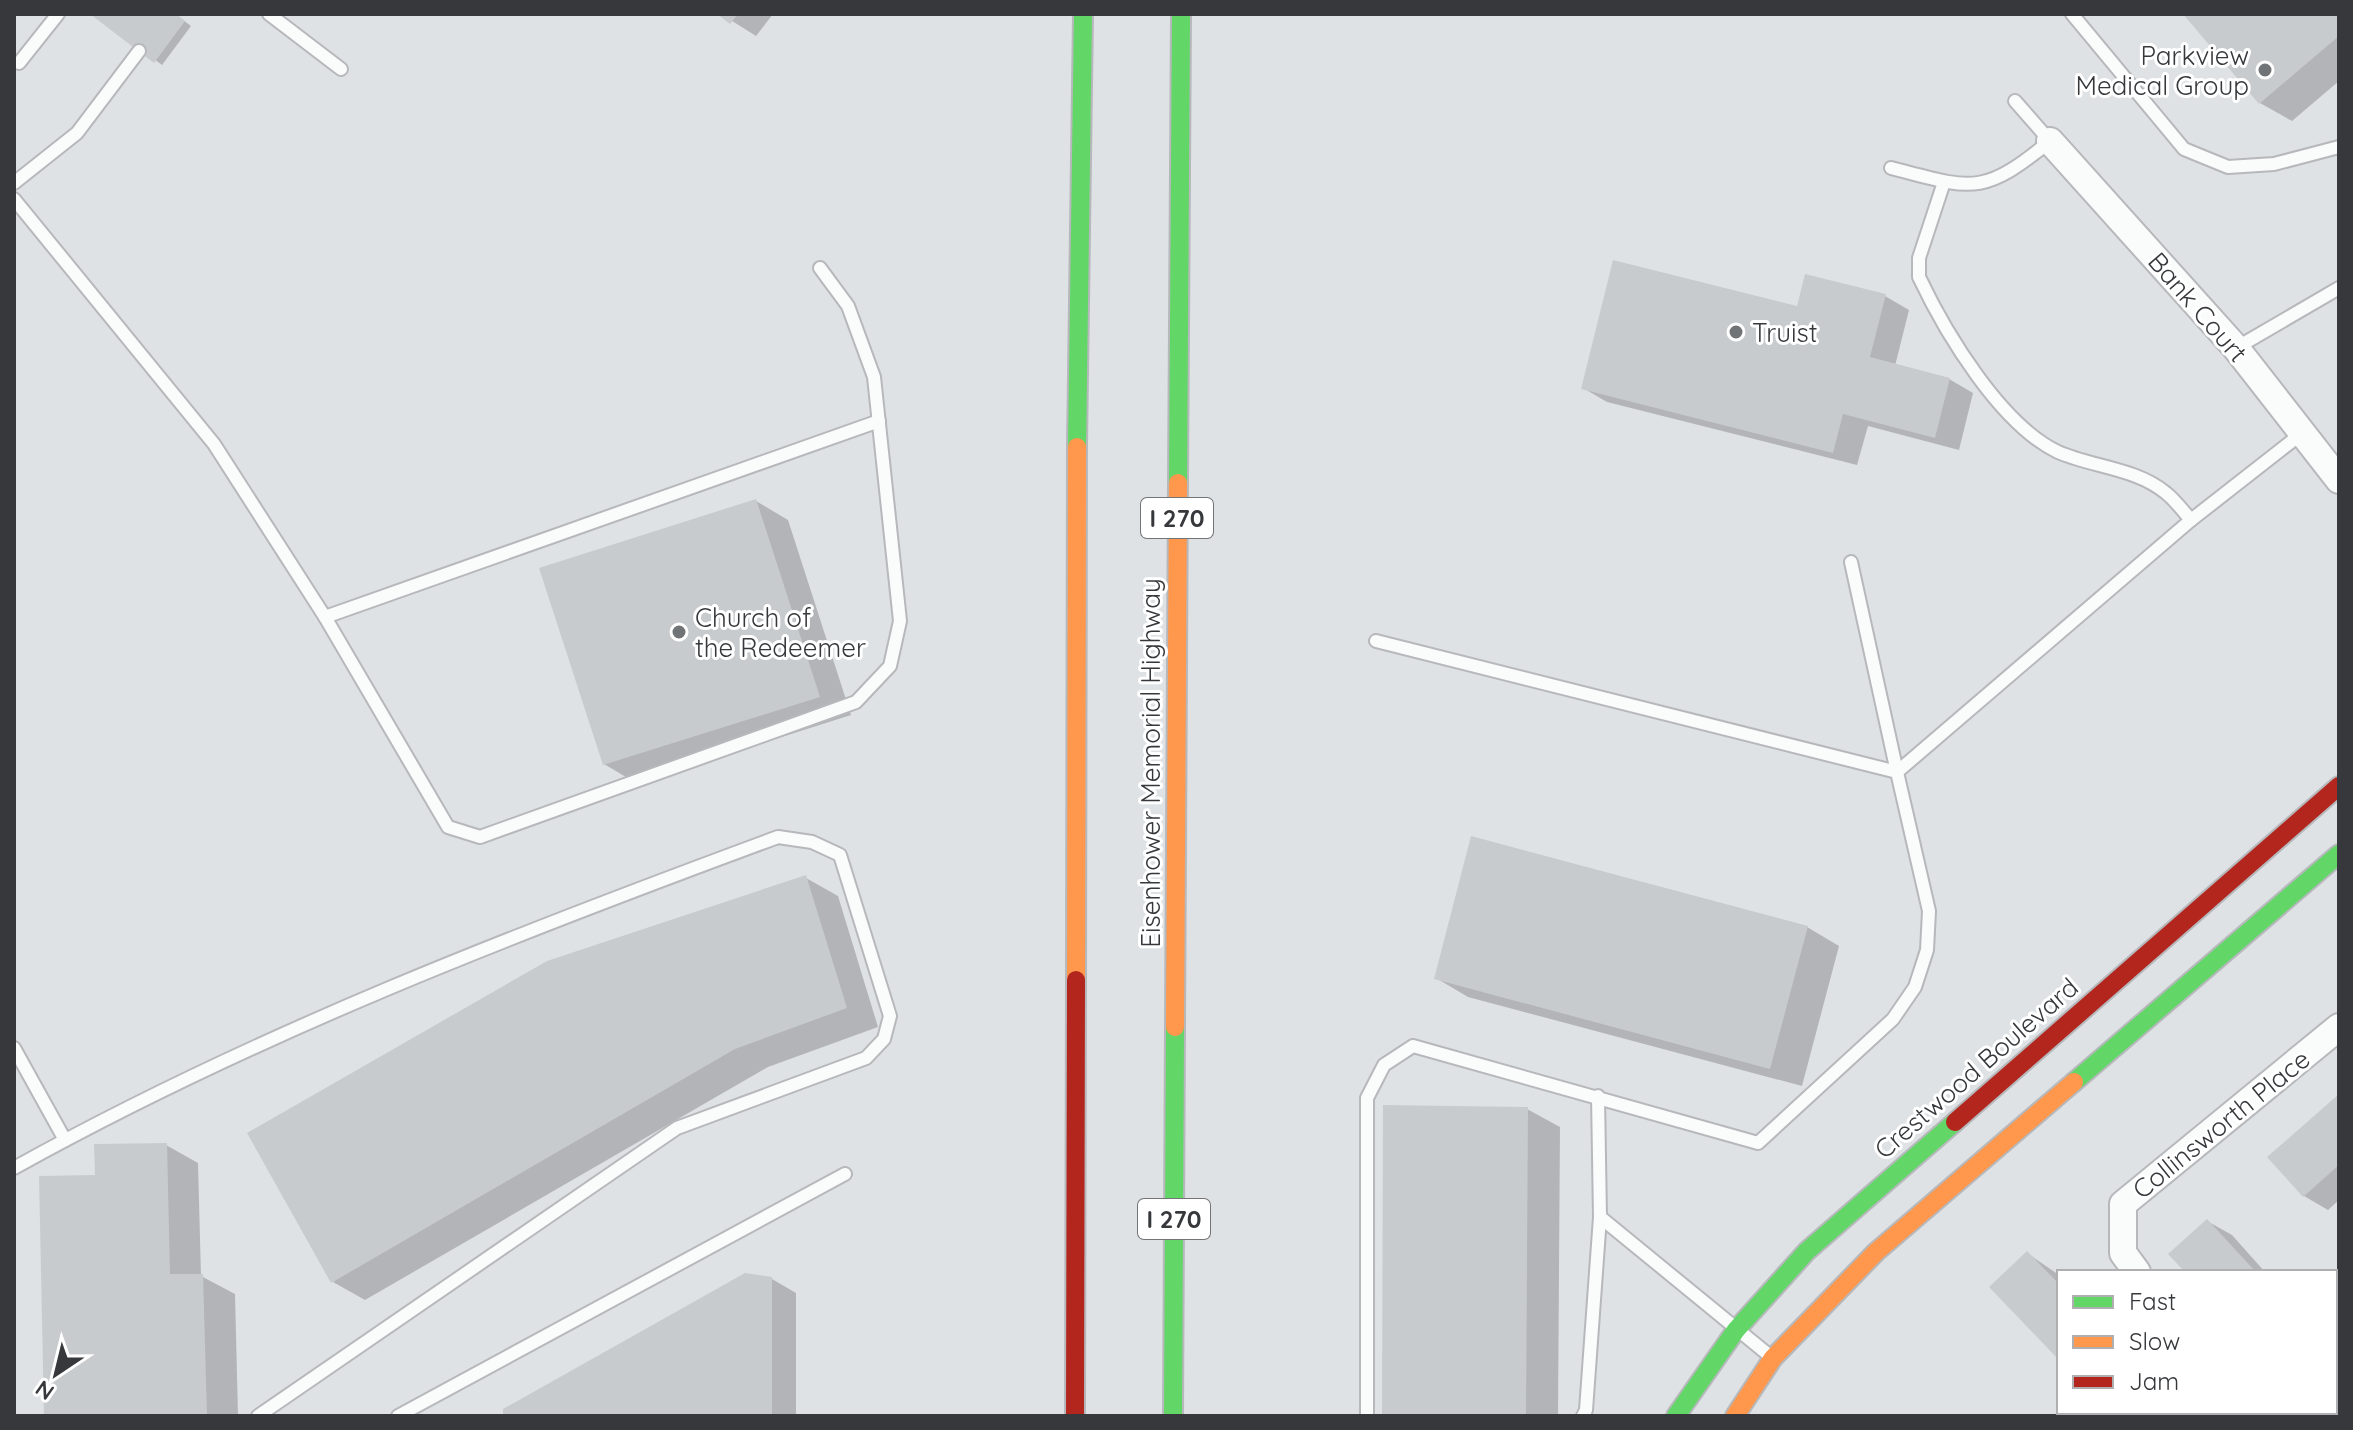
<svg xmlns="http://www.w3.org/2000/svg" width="2353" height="1430" font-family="Quicksand,sans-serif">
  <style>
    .shadow { fill: #0003 }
    .building { fill: #c8cbce }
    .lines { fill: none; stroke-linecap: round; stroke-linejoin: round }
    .lane-casing { stroke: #b6b8bb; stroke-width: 16 }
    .street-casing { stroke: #b6b8bb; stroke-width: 30 }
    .fast-casing { stroke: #b6b8bb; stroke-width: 22 }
    .slow-casing { stroke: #b6b8bb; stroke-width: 22 }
    .jam-casing { stroke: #b6b8bb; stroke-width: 22 }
    .lane { stroke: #fafbfb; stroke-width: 12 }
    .street { stroke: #fafbfb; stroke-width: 26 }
    .fast { stroke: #63d668; stroke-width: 18 }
    .slow { stroke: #ff974d; stroke-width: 18 }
    .jam { stroke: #b3261e; stroke-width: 18 }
    .poi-dot { fill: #717476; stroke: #fff; stroke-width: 3 }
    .labels { text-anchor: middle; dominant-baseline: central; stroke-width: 6; stroke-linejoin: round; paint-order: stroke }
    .shield { fill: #fff; stroke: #727476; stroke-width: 2 }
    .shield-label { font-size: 24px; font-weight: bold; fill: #36383b }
    .poi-label { font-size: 26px; fill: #36383b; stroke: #fff; text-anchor: start }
    .street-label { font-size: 26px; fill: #36383b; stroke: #fff }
  </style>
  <rect width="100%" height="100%" fill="#dfe2e5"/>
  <g class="shadow">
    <path d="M94 14H175L191 26 162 65Z"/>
    <path d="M721 14H773L756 36Z"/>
    <path d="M2185 14H2339V81L2292 121 2260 103Z"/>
    <path d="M1885 296 1909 310 1895 366 1949 379 1973 393 1959 450 1868 426 1857 465 1607 402 1583 388 1799 309Z"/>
    <path d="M756 501 788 520 851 715 636 783 604 764Z"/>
    <path d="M806 878 838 896 878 1027 768 1067 365 1300 333 1282Z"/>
    <path d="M1807 927 1839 946 1802 1086 1468 997 1436 978Z"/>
    <path d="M2339 1097V1200L2328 1210 2304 1196Z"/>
    <path d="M1527 1109 1560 1127 1558 1416H1384Z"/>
    <path d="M166 1145 198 1163 201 1276 235 1294 238 1416H46L97 1177Z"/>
    <path d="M2207 1221 2232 1235 2265 1272H2188Z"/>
    <path d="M2027 1253 2059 1275V1357Z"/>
    <path d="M772 1279 796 1293V1416H505Z"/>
    <path d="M2335 1348 2339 1353 2335 1361Z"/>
    <path d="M2111 1412H2190L2193 1416H2115Z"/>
  </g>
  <g class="building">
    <path d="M90 14H176L185 21 154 63Z"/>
    <path d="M717 14H738L730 24Z"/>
    <path d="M2183 14H2339V36L2259 104Z"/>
    <path d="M1613 260 1797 306 1805 274 1886 294 1870 357 1950 378 1935 438 1843 414 1833 453 1581 389Z"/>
    <path d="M756 499 820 697 603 765 539 568Z"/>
    <path d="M1471 836 1808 926 1770 1069 1434 979Z"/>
    <path d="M806 875 847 1008 735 1049 331 1283 247 1133 547 961Z"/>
    <path d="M2339 1094V1165L2303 1197 2267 1157Z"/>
    <path d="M1383 1105 1528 1107 1526 1416H1382Z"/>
    <path d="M167 1143 170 1274H203L207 1416H44L39 1176 95 1175 94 1144Z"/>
    <path d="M2207 1219 2256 1272H2185L2168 1254Z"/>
    <path d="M2027 1251 2059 1284V1360L1989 1287Z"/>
    <path d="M745 1273 772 1277V1416H503V1409Z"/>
    <path d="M2108 1412H2173L2169 1416H2112Z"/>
  </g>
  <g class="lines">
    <defs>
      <g id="lane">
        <path d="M269 14 341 69"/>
        <path d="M2072 14 2184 149 2228 167 2274 164 2339 147"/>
        <path d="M19 63 58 14"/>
        <path d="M1891 168C1972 189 1982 197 2050 141L2015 101"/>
        <path d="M1944 182 1919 258V277C1946 334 2001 425 2058 452 2092 467 2136 468 2166 493 2175 500 2183 511 2191 520"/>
        <path d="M14 183 77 133 139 51"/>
        <path d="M14 199 214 444 325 617 448 827 480 837 856 702 890 666 900 621 874 377 848 306 820 268"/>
        <path d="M2236 348 2339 288"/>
        <path d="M325 617 879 421"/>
        <path d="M1376 641 1897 772 1851 562"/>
        <path d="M14 1048 65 1140"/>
        <path d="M14 1168C257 1033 518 933 778 837L812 842 840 855 890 1016 884 1039 866 1058 677 1128 258 1416"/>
        <path d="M1600 1217 1770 1356"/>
        <path d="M398 1416 845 1174"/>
        <path d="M1367 1416V1098L1384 1065 1413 1046 1758 1143 1893 1019 1915 987 1927 950 1929 911 1897 772 2191 520 2301 434"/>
        <path d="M1583 1416 1586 1410 1600 1217 1598 1096"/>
      </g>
      <g id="street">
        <path d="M2050 141 2236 348 2339 480"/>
        <path d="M2137 1272 2123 1253V1204L2339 1027"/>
        <path d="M2252 1412 2256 1416"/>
      </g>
      <g id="fast">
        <path d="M1077 447 1083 14"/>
        <path d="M1178 483 1181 14"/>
        <path d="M2074 1082 2339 854"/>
        <path d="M1173 1416 1175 1027"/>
        <path d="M1676 1416 1736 1330 1807 1251 1955 1122"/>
      </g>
      <g id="slow">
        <path d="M1076 980 1077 447"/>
        <path d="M1175 1027 1178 483"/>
        <path d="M1735 1416 1773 1358 1876 1252 2074 1082"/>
      </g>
      <g id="jam">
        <path d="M1955 1122 2339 786"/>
        <path d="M1075 1416 1076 980"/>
      </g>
    </defs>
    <use href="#lane" class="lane-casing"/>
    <use href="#street" class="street-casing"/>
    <use href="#fast" class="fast-casing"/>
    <use href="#slow" class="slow-casing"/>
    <use href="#jam" class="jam-casing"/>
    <use href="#lane" class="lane"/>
    <use href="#street" class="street"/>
    <use href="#fast" class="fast"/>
    <use href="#slow" class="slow"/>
    <use href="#jam" class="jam"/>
  </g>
  <g class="poi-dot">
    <circle cx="2265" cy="70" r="8"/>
    <circle cx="1736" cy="332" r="8"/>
    <circle cx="679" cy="632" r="8"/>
  </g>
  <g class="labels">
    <g class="shield">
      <rect x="1141" y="498" width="72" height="40" rx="6"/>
      <rect x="1138" y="1199" width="72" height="40" rx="6"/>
    </g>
    <g class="shield-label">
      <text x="1177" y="518">I 270</text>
      <text x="1174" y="1219">I 270</text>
    </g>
    <g class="poi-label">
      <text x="2249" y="55" text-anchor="end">Parkview<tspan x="2249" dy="30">Medical Group</tspan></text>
      <text x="1752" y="332">Truist</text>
      <text x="695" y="617">Church of<tspan x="695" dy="30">the Redeemer</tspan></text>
    </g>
    <g class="street-label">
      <text transform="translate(2198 307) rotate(49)">Bank Court</text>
      <text transform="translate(1150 763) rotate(-90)">Eisenhower Memorial Highway</text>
      <text transform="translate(1976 1068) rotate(-41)">Crestwood Boulevard</text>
      <text transform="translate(2221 1124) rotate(-39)">Collinsworth Place</text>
    </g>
  </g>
  <rect width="2353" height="1430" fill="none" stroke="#36383b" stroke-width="32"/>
  <rect x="2057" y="1270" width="280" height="144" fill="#ffffff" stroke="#afafb1" stroke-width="2"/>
  <rect x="2073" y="1296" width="40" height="12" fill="#63d668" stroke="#afafb1" stroke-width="2"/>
  <text x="2129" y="1310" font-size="24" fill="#36383b">Fast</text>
  <rect x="2073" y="1336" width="40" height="12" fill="#ff974d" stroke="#afafb1" stroke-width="2"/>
  <text x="2129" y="1350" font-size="24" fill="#36383b">Slow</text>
  <rect x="2073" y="1376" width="40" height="12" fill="#b3261e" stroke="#afafb1" stroke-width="2"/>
  <text x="2129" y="1390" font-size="24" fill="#36383b">Jam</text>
  <g transform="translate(56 1374) rotate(215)" stroke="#ffffff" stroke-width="6" paint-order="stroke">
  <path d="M0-6L14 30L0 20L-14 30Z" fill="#36383b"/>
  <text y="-12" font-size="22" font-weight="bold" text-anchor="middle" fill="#36383b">N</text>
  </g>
</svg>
